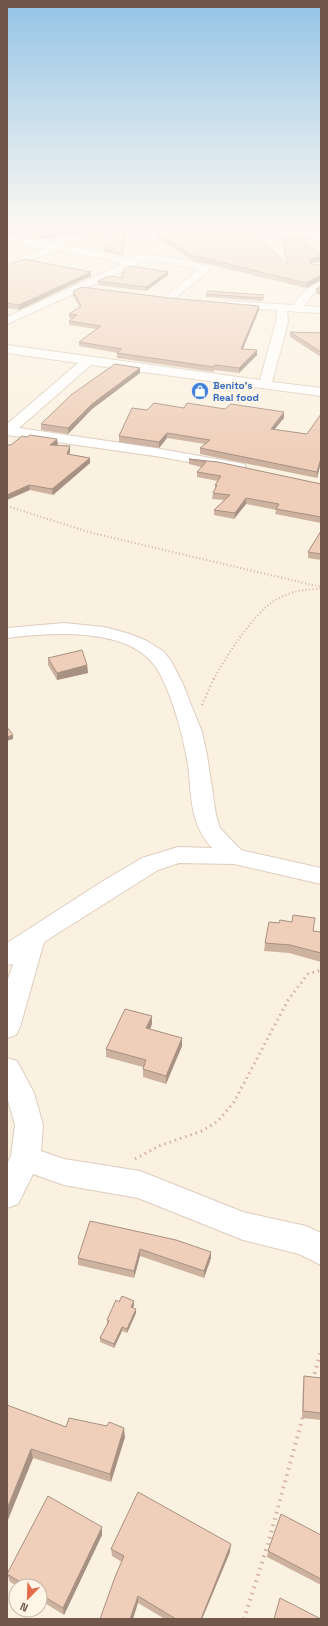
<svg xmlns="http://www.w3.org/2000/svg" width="328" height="1626" font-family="'Space Grotesk',sans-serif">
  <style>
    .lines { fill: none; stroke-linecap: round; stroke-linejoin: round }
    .street-casing { stroke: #dfcdbe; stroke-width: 2 }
    .path-far3 { stroke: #d4b29e; stroke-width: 2; stroke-dasharray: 1 2.5; stroke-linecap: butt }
    .path-far2 { stroke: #d4b29e; stroke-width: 2.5; stroke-dasharray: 1 3; stroke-linecap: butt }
    .path-far1 { stroke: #d4b29e; stroke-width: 3; stroke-dasharray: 1.5 4; stroke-linecap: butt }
    .path { stroke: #d4b29e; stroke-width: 4; stroke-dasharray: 1.5 5; stroke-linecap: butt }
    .street { fill: #fff; fill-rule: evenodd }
    .wall { fill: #ceb2a0 }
    .shaded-wall { fill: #a79182 }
    .building { fill: #efcfba; stroke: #a79182 }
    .labels { text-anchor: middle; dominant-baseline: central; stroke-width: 4; stroke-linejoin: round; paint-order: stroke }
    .far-shop-label { font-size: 10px; font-weight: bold; fill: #366cbe; stroke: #fef5e7; text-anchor: start }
  </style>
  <rect width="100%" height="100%" fill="#fbf1e1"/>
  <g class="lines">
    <defs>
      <g id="street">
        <path d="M89 226 184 229 189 232 184 235 133 234 94 229Z"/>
        <path d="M270 228 321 233V239L270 234 222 235 217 232 222 229Z"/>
        <path d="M7 235 108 253 130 260C133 257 136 256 141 255 153 254 204 261 211 269L173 300H165L164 298 165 296 199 270 164 262 141 261 135 266 7 324V317L122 264 106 259 58 250 7 269V263L46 248 7 241Z"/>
        <path d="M321 281V289L313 294 304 306 321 307V313L287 311 288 322 272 382 321 388V396L91 365 19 428 155 448 239 463 244 464 246 467 244 470 239 471 155 456 7 435V424L78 363 7 353V345L260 380 276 322 277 310 228 307 223 304 228 301 293 305 305 290Z"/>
        <path d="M64 623 104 627 130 634 147 641 163 651 171 661 182 682 202 732 207 755 216 815 220 828 241 850 321 868V884L234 864 179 863 158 870 44 942 20 1027 16 1035 7 1038V982L13 964 7 965V943L103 881 142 858 178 847 212 848C189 822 192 797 188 765 184 739 169 679 150 660 118 627 48 633 7 638V628Z"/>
        <path d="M7 1058 17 1061 34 1093 43 1125 41 1151 64 1159 140 1171 243 1212 306 1226 321 1233V1265L299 1254 243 1240 138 1198 64 1185 33 1174 18 1204 7 1208V1164L11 1156 15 1125 7 1097Z"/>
      </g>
    </defs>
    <use href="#street" class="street-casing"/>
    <g class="path-far3">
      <path d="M7 506 92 533 321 587"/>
      <path d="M214 679C224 659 255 612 274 601 288 592 304 589 321 589"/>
    </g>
    <path class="path-far2" d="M202 705 214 678"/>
    <path class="path-far1" d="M135 1159 159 1146 202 1131 218 1121 234 1102 288 1000 308 974 321 970"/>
    <g class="path">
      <path d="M313 1380 321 1350"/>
      <path d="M244 1619 268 1544 303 1416"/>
    </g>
    <use href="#street" class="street"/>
  </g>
  <g class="wall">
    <path d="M7 226 94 227 100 228V231L40 239 21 232 16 235 7 234Z"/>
    <path d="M155 231 287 264 282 241V237L307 245 312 263 311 264 306 288 191 260 155 236Z"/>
    <path d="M125 234 123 256 104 251V248Z"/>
    <path d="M7 265 91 276 19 310 7 308Z"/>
    <path d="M168 275 146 291 98 285V281L122 278Z"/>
    <path d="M321 285V295L316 294V289Z"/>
    <path d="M73 291 259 310 243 349 257 355 239 373 214 370V372L117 358V353H118L79 346V342L96 329 69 325V321L72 319 69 318V314L80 307 73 296Z"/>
    <path d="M206 294 264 295V298L262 301 206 297Z"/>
    <path d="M290 332 321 333V357L290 337Z"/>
    <path d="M140 373 92 409 68 434 41 430V424Z"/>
    <path d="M184 408 225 409 284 412V418L274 429 307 434 321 414V462L317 478 200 454V448L205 444 167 438 159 448 119 442V436L147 410Z"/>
    <path d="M58 444 56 446 70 451 69 454 90 458V463L53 495 30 490 11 445Z"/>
    <path d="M189 459 321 484V523L275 514 276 510 246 504 234 519 214 515V510L224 500 212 499 213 493 215 490V485L218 481 197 477V472L201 467 189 464Z"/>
    <path d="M321 531V560L308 558V552Z"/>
    <path d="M48 658 87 665 88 673 57 680 48 665Z"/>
    <path d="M313 931 321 932V962L289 953 264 951 265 943Z"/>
    <path d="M152 1024 150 1029 182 1038V1046L166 1084 143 1077V1067L106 1057V1049Z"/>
    <path d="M90 1221 211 1258 204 1278 140 1256 134 1278 78 1265V1258Z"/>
    <path d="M119 1302 134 1305 133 1308 136 1313 127 1333 122 1331 114 1348 100 1342V1338L107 1324V1320Z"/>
    <path d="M304 1376 321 1378V1420L302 1418 303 1383Z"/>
    <path d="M7 1405 66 1427 125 1437 111 1482 33 1458 7 1522Z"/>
    <path d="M102 1527V1535L64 1615 40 1600V1586H17L10 1582 7 1574Z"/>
    <path d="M321 1535V1585L267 1557 268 1551Z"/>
    <path d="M111 1549 230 1552 202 1619H165L138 1603 122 1562 112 1556Z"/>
  </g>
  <g class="shaded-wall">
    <path d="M100 228V231L40 239 39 236Z"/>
    <path d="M21 229V232L16 235 15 232Z"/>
    <path d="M321 257V262L312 263 310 265V260L312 258Z"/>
    <path d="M91 272V276L19 310V305Z"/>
    <path d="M168 272V275L146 291V287Z"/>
    <path d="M321 275V280L306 288V283Z"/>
    <path d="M259 306V310L241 353V349Z"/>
    <path d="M257 350V355L239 373V368Z"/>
    <path d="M140 368V373L92 409 68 434V428L92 404Z"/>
    <path d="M284 412V418L270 435 271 429Z"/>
    <path d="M167 433V438L159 448V442Z"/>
    <path d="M57 439 58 444 50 451V445Z"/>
    <path d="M70 446V451L68 459 67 454Z"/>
    <path d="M90 458V463L53 495 52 489Z"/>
    <path d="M321 458V462L317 478V472Z"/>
    <path d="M29 485 30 490 7 500V495Z"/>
    <path d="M246 498V504L234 519 235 513Z"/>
    <path d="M87 665 88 673 57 680V673Z"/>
    <path d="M13 735V739L7 741V737Z"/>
    <path d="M152 1016V1024L147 1036 146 1028Z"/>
    <path d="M182 1038V1046L166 1084V1076Z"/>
    <path d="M140 1249V1256L134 1278V1271Z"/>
    <path d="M211 1252V1258L204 1278V1271Z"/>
    <path d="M134 1301V1305L131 1311V1307Z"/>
    <path d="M136 1309V1313L127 1333V1329Z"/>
    <path d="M122 1327V1331L114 1348V1344Z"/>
    <path d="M124 1428 125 1437 111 1482 110 1474Z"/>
    <path d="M31 1449 33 1458 7 1522V1509Z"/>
    <path d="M102 1527V1535L64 1615 63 1608Z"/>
    <path d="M231 1544 230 1552 202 1619H200Z"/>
    <path d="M138 1596V1603L133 1619H130Z"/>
  </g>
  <g class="building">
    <path d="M7 226H92L94 227 100 228 39 236 21 229 15 232 7 230Z"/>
    <path d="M116 231 125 232 123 254 104 248Z"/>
    <path d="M155 231H252L288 265 282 237 305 236 307 245 321 254V257L312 258 310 260 311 264 321 265V275L306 283 199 257 191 255Z"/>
    <path d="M24 259 91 272 19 305 7 303V265Z"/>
    <path d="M131 266 168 272 146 287 98 281 109 276 122 278 124 269Z"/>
    <path d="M321 285V289H316Z"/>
    <path d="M82 287 169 298 259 306 241 349 257 350 239 368 215 365 214 367 117 353 122 349 79 342 101 326 69 321 77 315 69 314 81 306 73 291Z"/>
    <path d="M208 291 264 295 262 298 206 294Z"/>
    <path d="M290 332 321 333V352Z"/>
    <path d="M115 364 140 368 92 404 68 428 41 424 71 395Z"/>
    <path d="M154 403 184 408 187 403 225 409 231 404 284 412 271 429 307 434 321 414V458L317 472 200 448 210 440 167 433 159 442 119 436 132 408 147 410Z"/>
    <path d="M30 435 57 439 50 445 70 446 67 454 90 458 52 489 29 485 7 495V445H11L22 436 27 437Z"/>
    <path d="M189 459 218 462 321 484V517L276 509 279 504 246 498 235 513 214 510 230 495 213 493 217 485H215L221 476 197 472 206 462Z"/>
    <path d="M321 531V554L308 552Z"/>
    <path d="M82 650 87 665 57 673 48 658Z"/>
    <path d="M7 727 13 735 7 737Z"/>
    <path d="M293 915 315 918 313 931 321 932V953L290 945 265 943 269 922 279 923 280 920 292 922Z"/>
    <path d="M125 1009 152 1016 146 1028 182 1038 166 1076 143 1069 146 1060 106 1049Z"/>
    <path d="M90 1221 176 1240 211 1252 204 1271 140 1249 134 1271 78 1258Z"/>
    <path d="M122 1296 134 1301 131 1307 136 1309 127 1329 122 1327 114 1344 100 1338 109 1321 107 1320 116 1300 119 1302Z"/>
    <path d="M304 1376 321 1378V1413L303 1411Z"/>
    <path d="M7 1405 66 1427 69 1418 107 1426 109 1422 124 1428 110 1474 31 1449 7 1509Z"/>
    <path d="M138 1492 231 1544 201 1619H176L138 1596 130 1619H100L115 1577 124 1556 111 1549Z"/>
    <path d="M48 1496 102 1527 63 1608 40 1594V1586H27L7 1574Z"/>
    <path d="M281 1514 321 1535V1579L268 1551Z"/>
    <path d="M280 1598 321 1619H274Z"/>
  </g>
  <linearGradient id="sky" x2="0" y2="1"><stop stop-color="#94c4e6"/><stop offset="0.5" stop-color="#fdf9f2"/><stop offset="1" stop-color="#fdf9f2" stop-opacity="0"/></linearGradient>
  <rect width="328" height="454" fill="url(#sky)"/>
  <defs>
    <symbol id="shop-disc" viewBox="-11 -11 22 22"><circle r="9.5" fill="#3f7fe0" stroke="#fef5e7"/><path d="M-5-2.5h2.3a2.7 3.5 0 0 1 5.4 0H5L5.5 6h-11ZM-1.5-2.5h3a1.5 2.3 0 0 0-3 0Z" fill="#fff"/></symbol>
  </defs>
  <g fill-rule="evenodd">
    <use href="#shop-disc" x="190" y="381" width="20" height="20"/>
  </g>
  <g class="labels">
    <g class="far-shop-label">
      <text x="213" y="385">Benito's<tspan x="213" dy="12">Real food</tspan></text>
    </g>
  </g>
  <rect width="328" height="1626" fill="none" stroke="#715749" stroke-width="16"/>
  <g transform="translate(28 1598) rotate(203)"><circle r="19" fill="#fef5e7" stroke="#c6b6a8"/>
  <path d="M0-3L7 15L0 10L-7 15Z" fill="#e16b4a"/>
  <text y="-6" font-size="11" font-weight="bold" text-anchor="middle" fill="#715749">N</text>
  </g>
</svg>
